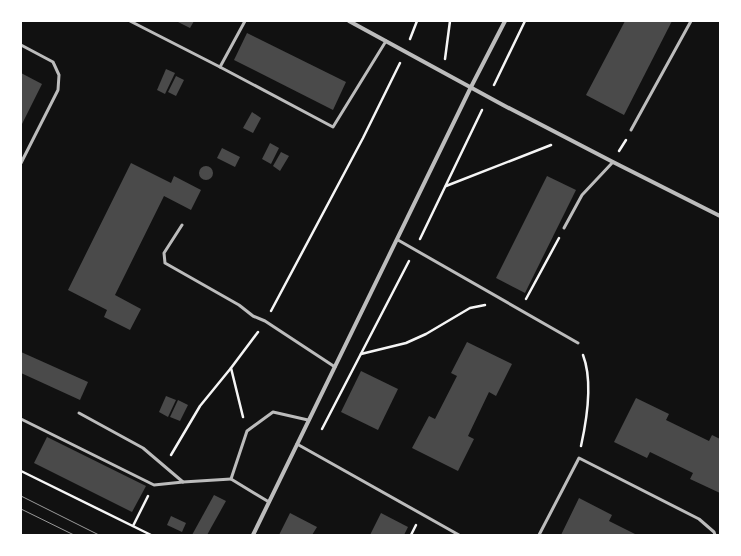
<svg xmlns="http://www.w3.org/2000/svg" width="741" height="556" font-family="'DM Sans',sans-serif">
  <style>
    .building { fill: #4a4a4a }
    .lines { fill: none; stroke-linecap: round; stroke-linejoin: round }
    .path { stroke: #f5f5f5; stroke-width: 2.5 }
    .service { stroke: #bcbcbc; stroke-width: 3 }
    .minor { stroke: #bcbcbc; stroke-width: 4 }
    .tram { stroke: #9a9a9a; stroke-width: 1 }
  </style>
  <rect width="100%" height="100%" fill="#111"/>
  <g class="building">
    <path d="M176 21H194L190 28Z"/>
    <path d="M625 21H672L624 115 586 95Z"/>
    <path d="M247 33 346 82 333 110 234 60Z"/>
    <path d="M166 69 175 73 165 94 157 90Z"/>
    <path d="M21 73 42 84 22 124 21 123Z"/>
    <path d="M176 76 184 80 176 96 168 92Z"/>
    <path d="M252 112 261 118 253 133 243 128Z"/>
    <path d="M270 143 279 148 271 164 262 159Z"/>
    <path d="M222 148 240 157 235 167 217 158Z"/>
    <path d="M281 152 289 156 280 171 273 166Z"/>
    <path d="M131 163 171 183 174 176 201 190 191 210 164 196 115 295 141 309 130 330 104 317 107 310 68 290Z"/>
    <circle cx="206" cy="173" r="7"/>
    <path d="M547 176 576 190 525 293 496 278Z"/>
    <path d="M467 342 512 364 496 396 489 392 468 436 474 439 458 471 412 448 429 416 435 419 457 376 451 373Z"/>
    <path d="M21 352 88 382 80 400 21 373Z"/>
    <path d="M361 371 398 389 378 430 341 412Z"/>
    <path d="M166 396 176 400 168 417 159 412Z"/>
    <path d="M636 398 669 414 666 420 709 441 712 435 720 439V493L690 479 693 473 650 452 647 458 614 442Z"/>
    <path d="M178 400 188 405 180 421 170 417Z"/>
    <path d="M47 437 146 486 132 512 34 463Z"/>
    <path d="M214 495 226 501 207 535H192Z"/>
    <path d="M579 498 612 515 609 521 637 535H561Z"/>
    <path d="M290 513 317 527 312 535H279Z"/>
    <path d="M381 513 408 527 404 535H370Z"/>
    <path d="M171 516 186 523 182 532 167 525Z"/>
  </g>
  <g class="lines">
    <g class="path">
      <path d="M410 39 417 21"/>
      <path d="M445 59 450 21"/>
      <path d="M494 85 525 21"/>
      <path d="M619 151 626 140"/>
      <path d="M446 186 551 145"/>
      <path d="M420 239 482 110"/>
      <path d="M526 299 559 238"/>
      <path d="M271 311 363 138 400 63"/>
      <path d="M361 354 406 343 426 334 470 308 485 305"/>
      <path d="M243 417 231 368 258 332"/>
      <path d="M322 429 409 261"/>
      <path d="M581 446C587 419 593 381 583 355"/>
      <path d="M171 455 200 406 231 368"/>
      <path d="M21 471 151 535"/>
      <path d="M133 526 148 496"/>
      <path d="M411 535 416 525"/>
    </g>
    <g class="service">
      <path d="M130 21 220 67"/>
      <path d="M245 21 220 67 333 127 386 41"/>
      <path d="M21 45 53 62 59 75 58 90 21 163"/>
      <path d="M631 130 691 21"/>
      <path d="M182 225 164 253 165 263 239 305 253 316 265 321 335 367"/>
      <path d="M564 228 582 195 613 162"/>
      <path d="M398 240 578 343"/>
      <path d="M79 413 143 448 183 482 231 479"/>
      <path d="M21 419 154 485 183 482"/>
      <path d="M297 444 459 535"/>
      <path d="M269 502 231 479 247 431 273 412 308 420"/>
      <path d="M539 535 579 458 699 519 714 532 715 535"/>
    </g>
    <g class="minor">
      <path d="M349 21 503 105 613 162 720 216"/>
      <path d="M253 535 471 87 505 21"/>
    </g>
    <g class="tram">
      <path d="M21 496 99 535"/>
      <path d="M21 509 74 535"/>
    </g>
  </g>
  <rect width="741" height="556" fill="none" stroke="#ffffff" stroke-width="44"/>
</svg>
